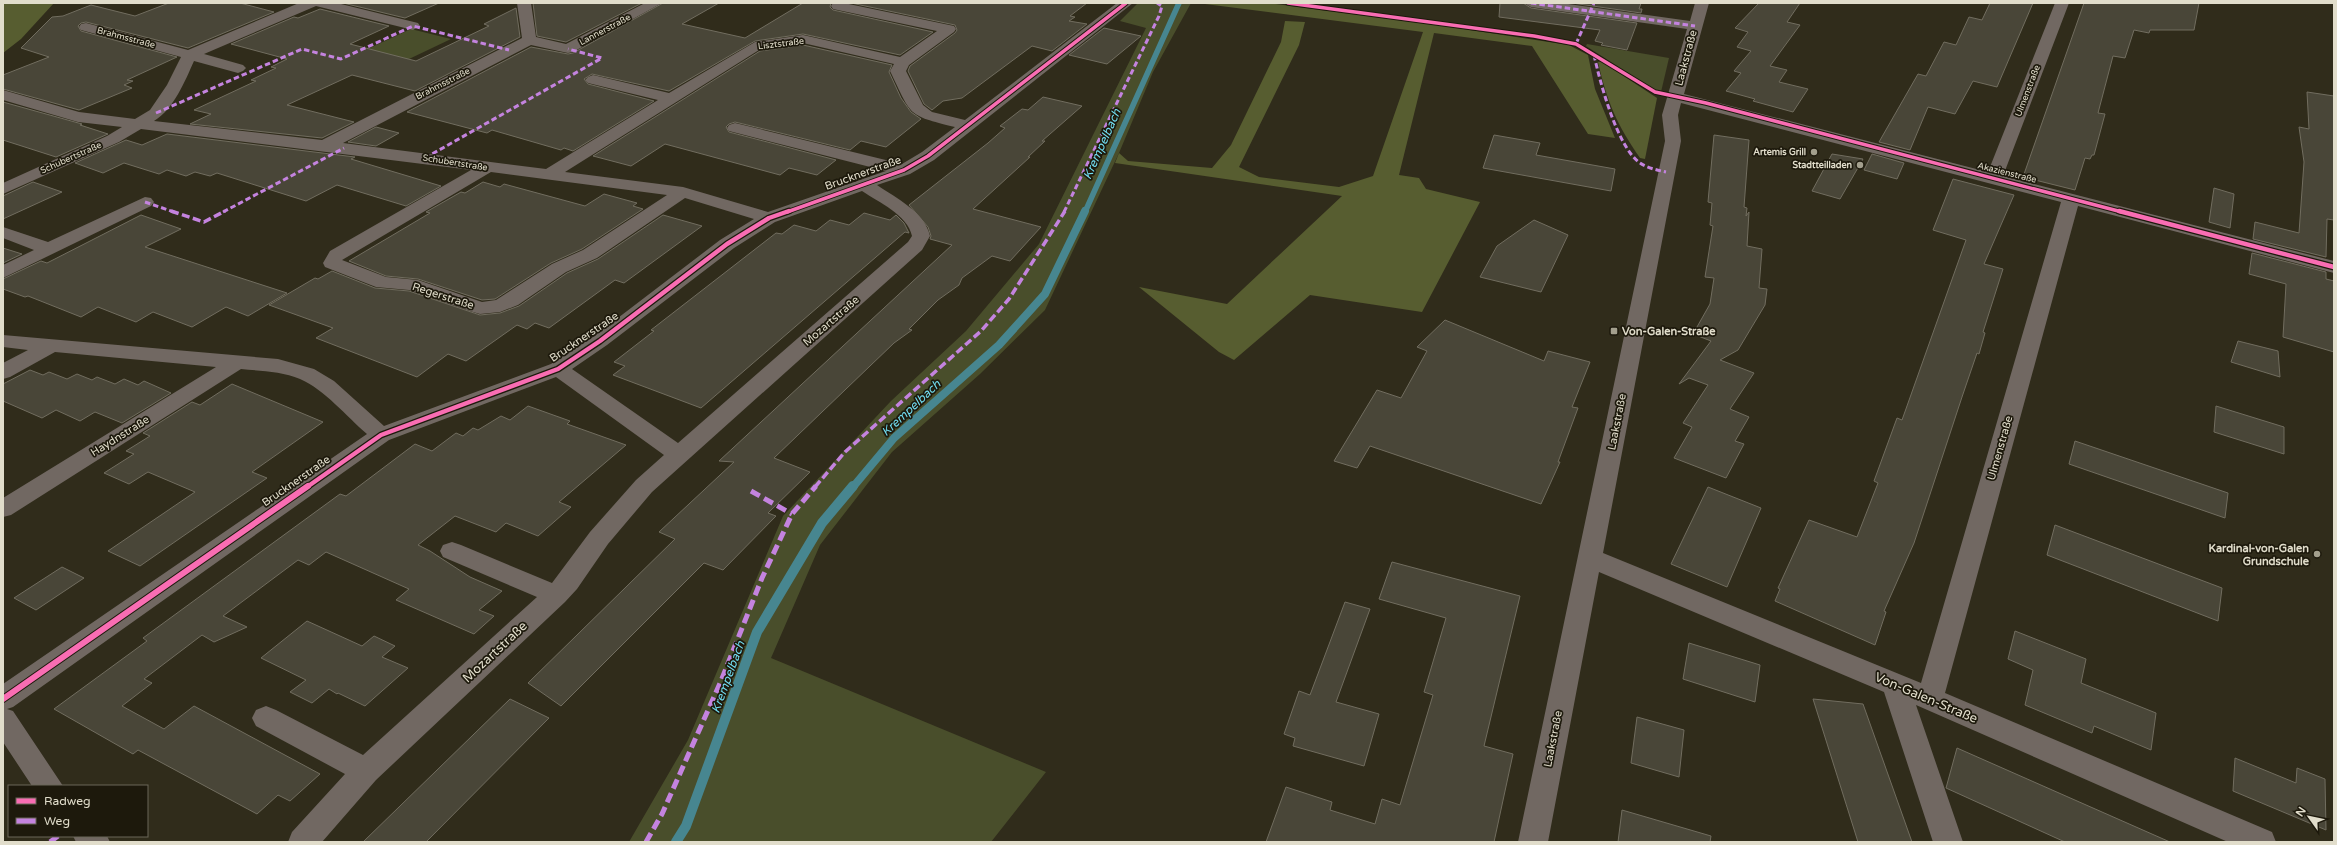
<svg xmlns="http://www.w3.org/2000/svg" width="2337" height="845" font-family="'Varela Round',sans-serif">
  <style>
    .green { fill: #494e2b }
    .forest { fill: #575d30 }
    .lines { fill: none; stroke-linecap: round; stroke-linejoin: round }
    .stream-far2 { stroke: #478690; stroke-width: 5.5 }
    .stream-far1 { stroke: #478690; stroke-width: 8 }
    .stream { stroke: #478690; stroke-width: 10 }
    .building { fill: #494638; stroke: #716d5f }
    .minor { fill: #716862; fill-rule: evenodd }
    .quiet-far2 { stroke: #c483df; stroke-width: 3; stroke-dasharray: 5.5 3; stroke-linecap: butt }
    .quiet-far1 { stroke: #c483df; stroke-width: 3.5; stroke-dasharray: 8 3.5; stroke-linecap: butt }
    .quiet { stroke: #c483df; stroke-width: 5; stroke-dasharray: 10 5; stroke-linecap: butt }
    .cycleway-far2-casing { stroke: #1d190c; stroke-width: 5.5 }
    .cycleway-far1-casing { stroke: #1d190c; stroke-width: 7 }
    .cycleway-casing { stroke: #1d190c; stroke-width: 8 }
    .cycleway-far2 { stroke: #f96db3; stroke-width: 3.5 }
    .cycleway-far1 { stroke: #f96db3; stroke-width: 4.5 }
    .cycleway { stroke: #f96db3; stroke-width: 6 }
    .poi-dot { fill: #a39f8d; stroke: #1d190c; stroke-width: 1.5 }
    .labels { text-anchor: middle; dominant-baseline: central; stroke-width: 3.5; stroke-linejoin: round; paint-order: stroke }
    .far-street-label { font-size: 9px; fill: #e1ddcb; stroke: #1d190c }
    .far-poi-label { font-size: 9px; font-weight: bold; fill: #e1ddcb; stroke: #1d190c; text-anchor: end }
    .street-label { font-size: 11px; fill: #e1ddcb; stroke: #1d190c }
    .poi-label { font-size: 11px; font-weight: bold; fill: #e1ddcb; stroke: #1d190c; text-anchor: start }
    .water-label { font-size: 12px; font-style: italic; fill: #72def2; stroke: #1d190c }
    .near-street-label { font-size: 13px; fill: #e1ddcb; stroke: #1d190c }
  </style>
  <rect width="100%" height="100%" fill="#302c1b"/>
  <g class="green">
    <path d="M1138 3H1191L1153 72 1119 153 1045 310 980 374 892 452 820 545 771 658 1046 772 991 842H629L688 740 783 516 891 401 966 331 1039 244 1146 28 1120 21Z"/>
    <path d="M411 29 451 39 388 69 348 58Z"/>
    <path d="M1587 44 1669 58 1661 92 1656 91 1586 46Z"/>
  </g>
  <g class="forest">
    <path d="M3 3H54L21 39 3 53Z"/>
    <path d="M1197 3H1268L1444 26 1569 45 1588 55 1595 89 1615 138 1588 134 1532 46 1434 33 1399 175 1419 178 1426 189 1480 202 1422 312 1310 295 1234 360 1219 352 1139 287 1227 304 1342 196 1115 163 1119 153 1128 161 1212 168 1231 145 1281 42 1285 21 1305 22 1299 45 1239 167 1259 177 1339 187 1373 176 1423 32Z"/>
    <path d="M1601 61 1657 98 1645 159 1640 158C1617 125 1607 102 1598 62Z"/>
  </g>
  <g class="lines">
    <path class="stream-far2" d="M1085 212 1179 3"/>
    <path class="stream-far1" d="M853 487 894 438 999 345 1045 294 1085 211"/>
    <path class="stream" d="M676 842 686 826 757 632 822 523 853 486"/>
  </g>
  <g class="building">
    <path d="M169 3H240L274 12 188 48 86 22 81 23 78 26 81 31 177 57 127 80 133 81 124 85 132 88 79 110 3 89V75L49 57 21 48 52 17 63 16 91 5 135 16Z"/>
    <path d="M343 3H439L405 18Z"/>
    <path d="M533 3H642L566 42 537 36Z"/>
    <path d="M663 3H719L682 24 745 38 803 3H831L830 7 833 10 933 32 900 55 803 34 755 41 669 91 592 74 584 79 588 84 654 101 573 151 564 148 561 150 492 130 487 133 407 112 531 47 568 54 573 53Z"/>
    <path d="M851 3H1087L1070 16 1075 17 1069 21 1087 24 1052 51 1032 46 962 98 943 101 932 110 924 104 908 71 910 66 955 33 957 30 955 25Z"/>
    <path d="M1500 3H1523L1531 8 1637 23 1627 50 1601 45 1603 43 1595 41 1600 30 1499 17Z"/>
    <path d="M1572 3H1641L1639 9H1642L1641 13Z"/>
    <path d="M1759 3H1800L1787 22 1800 25 1770 66 1787 70 1779 82 1808 89 1793 112 1753 101 1755 99 1726 91 1741 73 1734 71 1751 51 1737 47 1748 32 1735 28Z"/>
    <path d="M1990 3H2033L1997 87 1973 81 1955 114 1928 107 1910 150 1879 142 1918 74 1926 76 1944 42 1956 45 1969 17 1982 20Z"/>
    <path d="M2084 3H2199L2194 30H2150L2149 33 2134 30 2125 58 2113 56 2098 113 2105 114 2094 155H2092L2090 159 2085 158 2075 190 2023 177Z"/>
    <path d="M516 8 520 37 415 91 352 75 287 105 354 122 322 138 190 124 211 114 194 110 256 81 251 80 276 68 271 67 287 59 231 44 294 17 298 18 320 9 389 26 350 44 416 61 489 26 484 24Z"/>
    <path d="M1104 28 1141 36 1107 64 1069 55Z"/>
    <path d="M803 45 892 65 889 72 901 98 911 112 921 119 886 147 861 141 850 150 735 122 729 124 726 127 729 132 836 160 817 175 789 168 780 175 665 144 631 166 593 156 760 51Z"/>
    <path d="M2307 92 2334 96V220L2327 219 2326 257 2253 239 2255 222 2299 233 2304 162 2299 127 2309 129Z"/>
    <path d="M1043 97 1082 106 1042 141H1045L1028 157H1030L973 209 1041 227 1010 261 992 256 962 278 959 285 938 300 909 329 912 330 894 343 774 458 810 472 768 513 776 516 723 570 704 563 561 706 528 683 675 539 659 532 734 462 719 461 952 245 930 239 931 236 928 227 909 205 988 143 1005 128 1000 126 1022 109 1028 110Z"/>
    <path d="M3 102 82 124 80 125 108 134 56 157 3 140Z"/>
    <path d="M376 127 399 133 376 146 348 142Z"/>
    <path d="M167 134 355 157 351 159 441 186 406 206 337 185 306 201 217 173 210 176 195 172 186 176 167 170 159 174 124 163 103 173 75 163 126 140 142 145Z"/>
    <path d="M1494 135 1540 143 1536 155 1615 169 1611 191 1483 168Z"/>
    <path d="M1714 135 1749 140 1744 207 1747 208 1746 216 1749 212 1747 246 1762 249 1759 288 1767 289 1765 305 1738 350 1720 360 1754 373 1730 409 1749 417 1735 441 1744 444 1726 478 1674 458 1692 427 1683 423 1708 385 1689 378 1679 384 1711 341 1693 334 1710 304 1714 278 1705 277 1713 226 1710 225 1712 203 1708 202Z"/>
    <path d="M1832 154 1863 159 1840 199 1812 191Z"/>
    <path d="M1872 154 1904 163 1897 179 1864 170Z"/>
    <path d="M1953 179 2014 195 1984 264 2003 269 1983 332 1985 333 1979 354 1977 353 1962 397 1914 543 1884 611 1886 612 1875 645 1775 601 1780 589 1778 588 1809 520 1857 537 1878 483 1874 481 1897 418 1902 420 1966 240 1933 230Z"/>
    <path d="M33 182 62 192 3 219V196Z"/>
    <path d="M483 182 500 187 504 184 585 206 604 194 637 203 633 206 643 209 582 249 551 263 495 299 482 300 418 279 386 276 349 261 430 213 426 212 461 192 465 193Z"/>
    <path d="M2214 188 2234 194 2230 228 2209 222Z"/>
    <path d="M864 213 890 220 896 215 904 223 909 233 905 232 701 408 613 375 625 366 614 362 654 331 651 330 776 233 782 234 794 225 816 231 830 220 849 225Z"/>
    <path d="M141 215 181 229 145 247 287 293 248 316 226 307 192 327 153 312 136 322 98 307 81 317 28 296 25 297 3 289V279L41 261 47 263Z"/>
    <path d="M663 215 702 226 624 283 615 280 549 328 535 323 527 329 517 325 466 361 448 354 417 377 316 338 333 328 269 305 315 278 318 279 332 271 375 288 409 291 480 315 500 313 519 306 567 273 598 259Z"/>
    <path d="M1534 220 1568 235 1541 292 1480 277 1497 246Z"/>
    <path d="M3 248 22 254 3 263Z"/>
    <path d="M2252 253 2326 272V279L2334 281V352L2283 337 2286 284 2249 274Z"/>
    <path d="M1445 320 1544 361 1548 351 1590 362 1572 407 1578 408 1558 462H1560L1541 504 1370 446 1357 468 1334 461 1377 390 1401 398 1427 351 1417 347Z"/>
    <path d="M2238 341 2278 351 2280 377 2231 362Z"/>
    <path d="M30 370 43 375 49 372 67 379 77 374 92 380 97 377 115 384 124 379 138 385 144 381 171 393 122 423 95 412 80 421 56 410 42 418 3 401V384Z"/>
    <path d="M232 384 323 422 252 472 267 478 140 566 108 551 195 492 148 472 129 484 104 473 134 454 126 451 150 436 143 433 192 402 200 405Z"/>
    <path d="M528 406 570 421 567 424 626 445 559 502 571 507 538 536 506 523 496 532 455 516 418 545 430 551 470 577 502 591 479 610 494 616 474 634 396 600 409 589 326 552 309 565 298 560 223 616 247 627 214 642 202 635 144 679 152 683 122 706 164 729 194 706 320 774 290 801 278 795 257 814 138 750 133 754 54 709 147 641 143 638 340 494 346 496 415 444 432 451 456 433 463 436 473 428 478 430 501 416 510 420Z"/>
    <path d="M2216 406 2284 427V454L2214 432Z"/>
    <path d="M2075 441 2228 493 2225 518 2069 464Z"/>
    <path d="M1708 487 1761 508 1727 587 1671 564Z"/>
    <path d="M2055 525 2222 588 2218 621 2047 555Z"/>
    <path d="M1392 562 1520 596 1484 746 1513 754 1494 842H1266L1286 787 1332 802 1330 810 1375 824 1382 799 1400 805 1433 695 1424 692 1446 618 1379 599Z"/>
    <path d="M62 567 84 578 36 610 14 598Z"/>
    <path d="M1345 602 1370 609 1336 702 1379 714 1364 766 1293 746 1295 738 1284 734 1299 691 1310 695Z"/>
    <path d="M307 621 362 646 374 636 395 646 382 657 408 668 365 706 338 693 337 694 329 689 312 703 290 692 306 680 261 658Z"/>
    <path d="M2015 631 2086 659 2081 683 2156 713 2151 750 2094 726 2092 733 2025 705 2033 670 2008 659Z"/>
    <path d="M1689 643 1760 665 1755 702 1683 679Z"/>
    <path d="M510 699 549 718 426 842H363Z"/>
    <path d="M1813 699 1863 704 1912 842H1858Z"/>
    <path d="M1637 717 1684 730 1679 777 1631 763Z"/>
    <path d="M1957 748 2068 797 2170 842H2065L1946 788Z"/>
    <path d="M2235 758 2296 783 2297 768 2325 779 2326 830 2233 791Z"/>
    <path d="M1622 810 1711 836 1710 842H1618Z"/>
  </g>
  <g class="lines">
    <g class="minor">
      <path d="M299 3H337L418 23 420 26 413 30 316 6 204 54 243 65 246 68 243 71 238 73 194 61C185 81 174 109 154 121L322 140 522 38 517 3H531L536 37 566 44 645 3H662L573 52 568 53 531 45 343 143 546 169 658 100 588 83 585 80 588 77 593 75 669 93 755 42 803 35 900 57 937 31 833 9 831 6 833 3H844L954 26 956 29 954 32 909 65 906 71 923 105 932 112 965 120 1117 3H1133L934 160 910 174 877 185C896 198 925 212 930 236L922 250 652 492 608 544 577 589 565 602 376 780 322 842H288L292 832 345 774 256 726 252 718 256 710 266 706 276 710 363 755 537 597 443 557 440 551 443 545 452 542 461 545 552 583 590 532 636 480 664 455 556 377 389 440 13 707 7 709 13 711 63 786H32L3 742V684L367 434C346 416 325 390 300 379 282 371 260 371 241 369L11 515 3 517V498L216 367 55 352 10 377 3 379V363L28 350 3 347V335L278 359 314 369 334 381 384 426 551 364 593 337 720 240 754 219 685 198 597 258 566 272 518 305 500 312 480 314 473 312 409 290 376 287 325 267 323 263 330 251 471 170 141 129 119 142 3 194V183L107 136 122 127 78 122 3 100V90L79 112 135 119 150 110 167 85 181 57 81 30 79 27 81 24 86 23 188 50ZM803 43 894 64 890 71C912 116 906 115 955 127L922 152 902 164 735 123 729 125 727 128 729 131 886 171 768 212 683 187 565 172 759 50ZM491 172 667 195 583 250 552 264 496 300 482 302 418 280 386 277 342 260ZM862 191C878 202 908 215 912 236L908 242 678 443 572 369 607 345 734 248 775 222Z"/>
      <path d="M1524 3H1561L1690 21 1695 3H1709L1684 94 1988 172 2055 3H2069L2003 176 2334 261V273L2078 206 1945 693 2272 832 2276 842H2228L1916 705 1963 842H1933L1884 692 1599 572 1548 842H1518L1665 141 1662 115 1687 29 1531 7ZM1681 103 2061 202 1921 683 1603 553 1681 141 1678 115Z"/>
      <path d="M145 197 151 198 154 202 151 206 3 278V265L34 250 3 238V227L48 242Z"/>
      <path d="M73 836H107L110 842H76Z"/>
    </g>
    <g class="quiet-far2">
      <path d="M1531 3 1695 26"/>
      <path d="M1576 44 1594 3"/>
      <path d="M1594 55C1600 82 1617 147 1640 163 1647 168 1657 170 1666 172"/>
      <path d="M156 113 302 49 341 59 413 26 509 50"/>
      <path d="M425 158 602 58 568 49"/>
      <path d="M145 202 174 212"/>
      <path d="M223 212 344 148"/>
      <path d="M1064 212 1159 16 1162 6 1157 3"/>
    </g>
    <g class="quiet-far1">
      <path d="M171 211 204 222 225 211"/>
      <path d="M815 487 845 452 981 331 1009 299 1065 211"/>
    </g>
    <g class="quiet">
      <path d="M751 491 792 514"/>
      <path d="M50 842 58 836"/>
      <path d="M646 842 662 814 721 681 762 578 792 514 816 486"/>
    </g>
    <defs>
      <g id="cycleway-far2">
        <path d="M1288 3 1534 36 1576 44 1655 92 1706 103 2122 212"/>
        <path d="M787 212 904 170 928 156 1126 3"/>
      </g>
      <g id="cycleway-far1">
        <path d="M2119 211 2334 267"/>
        <path d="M307 487 381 435 558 369 600 341 727 244 769 218 789 211"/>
      </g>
      <path id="cycleway" d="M3 699 308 486"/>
    </defs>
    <use href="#cycleway-far2" class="cycleway-far2-casing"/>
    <use href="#cycleway-far1" class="cycleway-far1-casing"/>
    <use href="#cycleway" class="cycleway-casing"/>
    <use href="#cycleway-far2" class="cycleway-far2"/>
    <use href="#cycleway-far1" class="cycleway-far1"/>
    <use href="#cycleway" class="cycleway"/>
  </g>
  <g class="poi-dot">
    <circle cx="1814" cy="152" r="4"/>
    <circle cx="1860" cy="165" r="4"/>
    <rect x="1610" y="327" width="8" height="8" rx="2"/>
    <circle cx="2317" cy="554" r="4"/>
  </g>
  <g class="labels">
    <g class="far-street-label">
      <text transform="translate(605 30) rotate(-28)">Lannerstraße</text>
      <text transform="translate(126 38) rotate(15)">Brahmsstraße</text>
      <text transform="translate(781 44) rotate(-7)">Lisztstraße</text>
      <text transform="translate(443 84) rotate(-27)">Brahmsstraße</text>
      <text transform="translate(2028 91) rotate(-69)">Ulmenstraße</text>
      <text transform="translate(71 158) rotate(-24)">Schubertstraße</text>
      <text transform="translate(455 163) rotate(9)">Schubertstraße</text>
      <text transform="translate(2007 173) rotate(14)">Akazienstraße</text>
    </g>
    <g class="far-poi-label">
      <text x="1806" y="152">Artemis Grill</text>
      <text x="1852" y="165">Stadtteilladen</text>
    </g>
    <g class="street-label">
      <text transform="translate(1686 58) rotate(-75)">Laakstraße</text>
      <text transform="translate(863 173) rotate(-20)">Brucknerstraße</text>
      <text transform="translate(443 296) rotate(18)">Regerstraße</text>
      <text transform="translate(831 321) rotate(-41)">Mozartstraße</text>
      <text transform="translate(584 337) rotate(-34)">Brucknerstraße</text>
      <text transform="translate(1617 422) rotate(-79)">Laakstraße</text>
      <text transform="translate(120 436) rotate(-32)">Haydnstraße</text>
      <text transform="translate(2000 448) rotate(-74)">Ulmenstraße</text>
      <text transform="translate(296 481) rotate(-35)">Brucknerstraße</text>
      <text transform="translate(1553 739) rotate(-79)">Laakstraße</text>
    </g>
    <g class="poi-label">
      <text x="1622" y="331">Von-Galen-Straße</text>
      <text x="2309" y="548" text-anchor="end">Kardinal-von-Galen<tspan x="2309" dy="13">Grundschule</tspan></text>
    </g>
    <g class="water-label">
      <text transform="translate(1102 144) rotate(-66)">Krempelbach</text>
      <text transform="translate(911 408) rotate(-43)">Krempelbach</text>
      <text transform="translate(728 677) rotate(-70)">Krempelbach</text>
    </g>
    <g class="near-street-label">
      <text transform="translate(495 652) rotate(-43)">Mozartstraße</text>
      <text transform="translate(1926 698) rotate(23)">Von-Galen-Straße</text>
    </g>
  </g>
  <rect width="2337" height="845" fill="none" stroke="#e1ddcb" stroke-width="8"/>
  <rect x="8" y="785" width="140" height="52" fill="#1d190c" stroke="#6b6758"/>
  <rect x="16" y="798" width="20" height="6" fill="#f96db3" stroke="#6b6758"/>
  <text x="44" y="805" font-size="12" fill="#e1ddcb">Radweg</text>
  <rect x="16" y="818" width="20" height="6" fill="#c483df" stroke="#6b6758"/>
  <text x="44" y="825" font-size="12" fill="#e1ddcb">Weg</text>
  <g transform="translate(2309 817) rotate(303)" stroke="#1d190c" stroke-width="3" paint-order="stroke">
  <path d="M0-3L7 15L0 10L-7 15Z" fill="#e1ddcb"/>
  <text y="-6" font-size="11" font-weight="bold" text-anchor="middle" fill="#e1ddcb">N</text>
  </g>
</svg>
